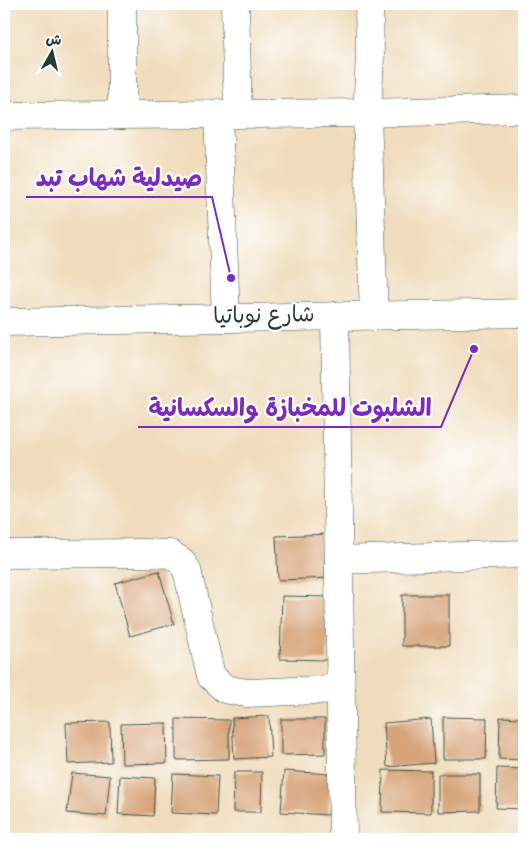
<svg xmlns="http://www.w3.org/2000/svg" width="528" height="843" font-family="'Indie Flower','Playpen Sans Arabic',sans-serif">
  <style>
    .building { fill: #d7a47a }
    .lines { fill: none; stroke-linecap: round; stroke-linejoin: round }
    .minor-casing { stroke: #3e5548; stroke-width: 29 }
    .minor { stroke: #fff; stroke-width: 28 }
    .labels { text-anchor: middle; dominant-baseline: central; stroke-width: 4.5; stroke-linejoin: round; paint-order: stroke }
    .street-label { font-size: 22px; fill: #1f3d34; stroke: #fff }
    .leader { fill: none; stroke: #7b2cbf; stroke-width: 2 }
    .callout-dot { fill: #7b2cbf; stroke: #fff; stroke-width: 2 }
    .callout-label { font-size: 24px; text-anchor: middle; font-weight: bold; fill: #7b2cbf; stroke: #fff; stroke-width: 4.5; stroke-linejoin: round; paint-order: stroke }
  </style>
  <rect width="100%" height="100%" fill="#fff"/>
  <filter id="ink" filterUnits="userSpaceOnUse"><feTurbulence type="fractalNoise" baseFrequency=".02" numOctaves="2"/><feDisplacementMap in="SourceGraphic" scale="10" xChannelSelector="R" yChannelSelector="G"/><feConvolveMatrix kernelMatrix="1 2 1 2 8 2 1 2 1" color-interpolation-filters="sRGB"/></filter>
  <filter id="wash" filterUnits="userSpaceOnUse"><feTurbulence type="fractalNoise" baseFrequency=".0096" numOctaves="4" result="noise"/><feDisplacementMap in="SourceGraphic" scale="20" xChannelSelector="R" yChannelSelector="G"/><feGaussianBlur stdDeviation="1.12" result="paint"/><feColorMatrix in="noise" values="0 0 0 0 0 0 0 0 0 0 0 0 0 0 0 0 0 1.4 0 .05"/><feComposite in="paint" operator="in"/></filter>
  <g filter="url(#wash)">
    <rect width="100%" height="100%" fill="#f0dcbc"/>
    <g id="blocks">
      <g class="building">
        <path d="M331 534 333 578 278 580 276 536Z"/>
        <path d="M159 571 174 624 130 636 115 583Z"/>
        <rect x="402" y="595" width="47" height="51"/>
        <path d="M282 596 329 597 327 660 280 659Z"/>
        <path d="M269 716 271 757 234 759 232 718Z"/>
        <path d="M443 717 487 718 486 759H443Z"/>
        <path d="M500 717 524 718V760L499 759Z"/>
        <path d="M176 719 229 720V759L176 760Z"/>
        <path d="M281 719H325V754L281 755Z"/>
        <path d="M431 719 434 763 387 767 384 723Z"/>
        <path d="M110 722 111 762 68 764 66 723Z"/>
        <path d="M166 723 167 763 122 764 121 724Z"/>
        <path d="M497 768 524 769V809L496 808Z"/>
        <path d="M383 770 431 771V813L382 812Z"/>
        <path d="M284 771 331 774 328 815 281 812Z"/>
        <path d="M234 772H262L261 812H233Z"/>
        <path d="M72 773 110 776 106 816 67 813Z"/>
        <path d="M173 774 218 776 216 815 171 813Z"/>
        <path d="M438 774H480V811L438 812Z"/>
        <path d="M120 776 155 778 153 816 118 814Z"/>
      </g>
    </g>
  </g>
  <g filter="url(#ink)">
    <use href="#blocks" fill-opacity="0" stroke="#3e5548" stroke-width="1"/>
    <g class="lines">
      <defs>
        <g id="minor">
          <path d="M235 4 238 113"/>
          <path d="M369 4 370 56 367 113 374 316"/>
          <path d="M218 113 226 318"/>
          <path d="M122 115V4"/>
          <path d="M4 116 367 113 524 109"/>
          <path d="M335 316 343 839"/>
          <path d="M4 322 524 313"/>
          <path d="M4 554 144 553 170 554 181 561 187 570 211 676 225 689 246 693 341 689"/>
          <path d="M339 560 524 554"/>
        </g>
      </defs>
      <use href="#minor" class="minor-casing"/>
      <use href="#minor" class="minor"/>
    </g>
  </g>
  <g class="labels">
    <g class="street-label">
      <text transform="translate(264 317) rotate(-1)">شارع نوباتيا</text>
    </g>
  </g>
  <path class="leader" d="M231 278L212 197H26M474 349L441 427H138"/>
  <g class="callout-dot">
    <circle cx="231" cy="278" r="5"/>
    <circle cx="474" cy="349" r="5"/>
  </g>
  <g class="callout-label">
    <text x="119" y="186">صيدلية شهاب تبد</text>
    <text x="290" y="416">الشلبوت للمخبازة والسكسانية</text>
  </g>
  <rect width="528" height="843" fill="none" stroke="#fff" stroke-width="20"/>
  <g transform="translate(52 52) rotate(8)" stroke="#ffffff" stroke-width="4" paint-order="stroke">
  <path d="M0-4L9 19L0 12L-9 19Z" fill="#1f3d34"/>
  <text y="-8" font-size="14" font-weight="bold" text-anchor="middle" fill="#1f3d34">ش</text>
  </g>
</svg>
